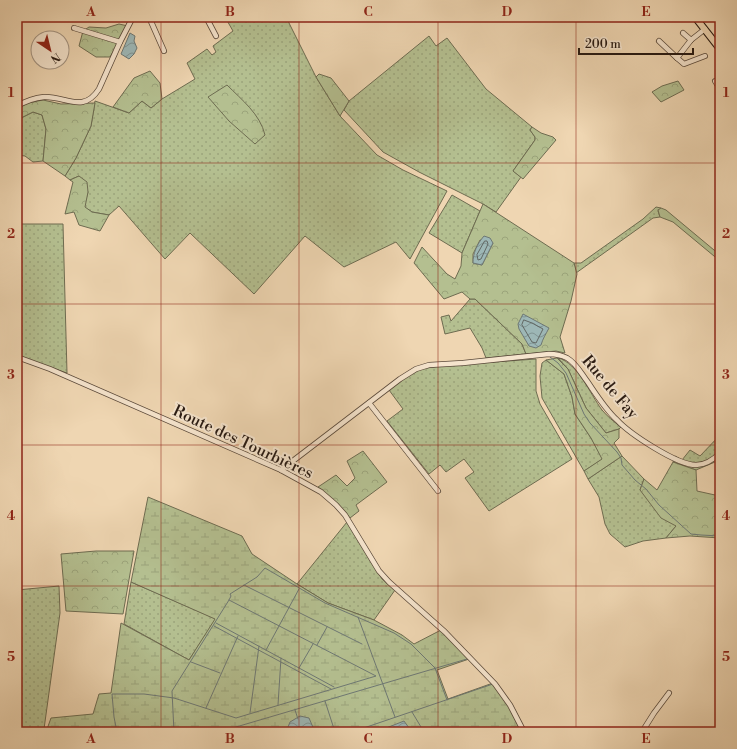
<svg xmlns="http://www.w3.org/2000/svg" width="737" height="749" font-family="'Libre Bodoni',serif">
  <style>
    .grass { fill: url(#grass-dots); stroke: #6e6c51 }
    .forest { fill: url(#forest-crowns); stroke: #6e6c51; fill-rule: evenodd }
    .wetland { fill: url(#wetland-marsh); stroke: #6e6c51 }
    .water { fill: url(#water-waves); stroke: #6e7874 }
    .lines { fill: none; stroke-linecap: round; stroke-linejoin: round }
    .shore { stroke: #626864; stroke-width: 1 }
    .stream { stroke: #6e7874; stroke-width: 1 }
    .minor-casing { stroke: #5a493a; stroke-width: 6 }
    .major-casing { stroke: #281a12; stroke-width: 8 }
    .minor { stroke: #f5e4cd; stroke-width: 4.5 }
    .major { stroke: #efd6b2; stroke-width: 6 }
    .grid { fill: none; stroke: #8f2418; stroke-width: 1; stroke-opacity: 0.55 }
    .labels { text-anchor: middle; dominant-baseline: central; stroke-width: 4; stroke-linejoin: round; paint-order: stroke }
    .street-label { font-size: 16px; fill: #281a12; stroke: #f5e4cd }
    .neatline { fill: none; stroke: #8f2418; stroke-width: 1.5 }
    .grid-label { font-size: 13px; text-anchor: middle; font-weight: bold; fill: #8f2418 }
  </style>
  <defs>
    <pattern id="grass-dots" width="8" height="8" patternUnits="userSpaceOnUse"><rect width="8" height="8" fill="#b4bf90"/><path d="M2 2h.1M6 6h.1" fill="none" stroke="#9ba47b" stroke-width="1.8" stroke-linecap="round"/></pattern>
    <pattern id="forest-crowns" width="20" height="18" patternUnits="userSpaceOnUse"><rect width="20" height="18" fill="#b4bf90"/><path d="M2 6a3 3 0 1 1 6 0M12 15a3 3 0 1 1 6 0" fill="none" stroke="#9ba47b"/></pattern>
    <pattern id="wetland-marsh" width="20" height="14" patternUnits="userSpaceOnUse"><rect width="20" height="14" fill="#b4bf90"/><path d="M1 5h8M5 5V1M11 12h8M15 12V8" fill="none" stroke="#9ba47b"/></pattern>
    <pattern id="water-waves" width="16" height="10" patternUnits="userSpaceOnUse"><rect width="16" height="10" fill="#9db7b6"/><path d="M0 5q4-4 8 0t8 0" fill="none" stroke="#809493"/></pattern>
  </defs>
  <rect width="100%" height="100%" fill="#efd6b2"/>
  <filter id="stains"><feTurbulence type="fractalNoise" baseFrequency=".005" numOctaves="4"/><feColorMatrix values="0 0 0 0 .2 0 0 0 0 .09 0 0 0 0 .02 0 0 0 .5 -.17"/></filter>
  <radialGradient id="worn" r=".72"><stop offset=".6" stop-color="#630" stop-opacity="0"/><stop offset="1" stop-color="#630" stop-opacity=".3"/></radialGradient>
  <g class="grass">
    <path d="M225 17H286L316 77 340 116 377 155 403 170 447 191 410 259 396 242 344 267 305 236 254 294 190 233 165 259 119 206 109 215 92 212 84 207 88 192 79 176 70 180 65 176 76 158 91 126 95 101 129 113 142 101 151 108 162 99 195 79 187 63 207 49 212 55 216 52 213 46 233 31Z"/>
    <path d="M429 36 436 46 447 38 486 89 532 127 530 130 535 137V140L513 171 521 177 496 212 483 204 419 172 383 152 344 110 349 101Z"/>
    <path d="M33 112 42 115 46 129 43 161 33 162 25 156 17 155V120Z"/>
    <path d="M452 195 480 211 462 253 429 233Z"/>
    <path d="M656 207 661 208 658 211 660 217 653 218 576 273 574 263H581L643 219Z"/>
    <path d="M17 208H18L19 224H63L67 373 17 356Z"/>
    <path d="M470 299H475L522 344 526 354 486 358 482 348 470 328 445 334 441 317 449 315 451 321Z"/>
    <path d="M558 358C578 363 590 394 602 410 607 416 614 422 621 427L619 429 606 433 586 408 568 369Z"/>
    <path d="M536 359V391L540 404 572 459 489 511 465 478 474 472 464 459 446 472 440 465 429 474 387 421 403 409 389 390 409 375 421 369 439 366Z"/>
    <path d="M546 360 564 374 572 397 575 414 591 438 603 459 584 471 542 398 540 376 542 363Z"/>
    <path d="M720 435V456L715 462 696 470 673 462 675 456 682 460 690 450 700 456Z"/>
    <path d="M622 456 644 479 640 490 676 526 666 538 643 541 625 547 610 534 605 524 599 497 588 479Z"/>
    <path d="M347 522 382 579 395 590 374 620 328 603 297 584Z"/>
    <path d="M131 582 216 619 189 660 124 624Z"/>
    <path d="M59 586 60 613 44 729 17 731V590Z"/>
  </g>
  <g class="forest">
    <path d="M119 24 128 26 110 57H96L79 46 83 31 89 27 106 28Z"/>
    <path d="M150 71 160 83 162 99 151 108 142 101 129 113 113 107 134 78Z"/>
    <path d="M319 74 331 78 349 101 340 116 316 77Z"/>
    <path d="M678 81 684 90 661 102 652 92 662 86Z"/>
    <path d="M227 85C242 100 260 114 265 135L255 144 229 121 208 97Z"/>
    <path d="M43 100 61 104 95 103 91 126 76 158 65 176 43 161 46 129 42 115 33 112 17 120V109L27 103Z"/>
    <path d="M532 127 541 133 553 137 556 140 523 179 513 171 535 140V137L530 130Z"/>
    <path d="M79 176 87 182 88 192 85 207 92 212 109 215 100 231 79 225 74 212 65 214 73 182 70 180Z"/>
    <path d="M483 204 574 263 577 274 571 301 560 337 565 353 556 351 526 354 522 344 475 299H470L462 292 444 299 414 263 422 247 447 274 455 279 461 266 462 253ZM480 240 493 243 482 265 473 263V254Z"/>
    <path d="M661 208 666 210 720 255V261L673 222 660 217 658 210Z"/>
    <path d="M557 358 568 369 586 408 606 433 619 429V438L614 443 622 456 588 479 584 471 602 459 591 438 575 414 572 397 564 374 546 360Z"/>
    <path d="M363 451 387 482 356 505 359 511 350 518 341 507 318 487 336 475 347 486 355 478 347 461Z"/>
    <path d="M673 462 696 470 697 491 715 495 720 494V538L690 536 666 538 676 526 661 518 640 490 644 479 657 490Z"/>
    <path d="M96 551H134L123 614 66 611 61 554Z"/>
  </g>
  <path class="wetland" d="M148 497 242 536 252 554 297 584 328 603 374 620 402 635 414 644 441 630 469 659 437 670 448 699 493 683 509 706 523 732H46L51 718 93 714 99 694 111 693 121 623 189 660 215 619 131 582Z"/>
  <g class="water">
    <path d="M130 33 135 36 134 41 137 48 134 54 129 59 121 54Z"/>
    <path d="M484 236 490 238 493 243 482 265 473 263C473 253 477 244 484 236Z"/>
    <path d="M523 314 549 328C546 334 543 338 541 345L536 348 529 346 519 329 518 324Z"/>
    <path d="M300 716 309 718 315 732H286L290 722Z"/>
    <path d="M404 721 412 732H376Z"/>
  </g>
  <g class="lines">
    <g class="shore">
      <path d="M485 241H487L488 244 481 259 478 260 477 255Z"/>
      <path d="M524 320 532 323 543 329 536 343 532 342 522 325Z"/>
    </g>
    <g class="stream">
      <path d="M550 357 558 363 566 373 584 414 590 423 617 452 621 458 622 465 635 480 646 489 659 505 691 534 701 535 720 536"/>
      <path d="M244 585 362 644"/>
      <path d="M358 617 395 717"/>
      <path d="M216 623 334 687"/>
      <path d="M214 626 331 689"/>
      <path d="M317 645 327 627"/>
      <path d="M266 650 299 589"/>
      <path d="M191 662 220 673"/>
      <path d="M299 668 313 644"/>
      <path d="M325 701 335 732"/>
      <path d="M278 705 281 658"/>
      <path d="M206 708 238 636"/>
      <path d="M295 710 298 719"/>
      <path d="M412 712 424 732"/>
      <path d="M250 713 259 646"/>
      <path d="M366 728 368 732"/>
      <path d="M17 731 42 729"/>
      <path d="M117 732 114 717 112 694H144L174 698 236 718 376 676 229 600"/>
      <path d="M174 732 172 691 229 600 231 596 230 594 257 577 265 568 325 603 394 633 411 644 435 668 447 700"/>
      <path d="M219 732 467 659"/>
      <path d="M352 732 493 684"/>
    </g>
    <defs>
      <g id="minor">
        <path d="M149 17 164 51"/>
        <path d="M206 17 216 36"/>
        <path d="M74 28 120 42"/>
        <path d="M683 33 691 40"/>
        <path d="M659 41 677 58 691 40 705 29"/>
        <path d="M677 58 684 64 705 56"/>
        <path d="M720 79 715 81 720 89"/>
        <path d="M17 106C26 101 34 98 44 97 66 96 83 114 99 89L120 42 133 17"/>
        <path d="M17 357 50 369 281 470 321 492 336 505 345 515 379 571 389 582 445 632 495 684 510 705 524 732"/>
        <path d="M369 403 438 491"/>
        <path d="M281 470 400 379 416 369 429 365 463 363 549 354C555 354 561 355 567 358 576 363 581 373 587 381 596 394 605 409 617 420 630 434 677 465 696 465 706 465 713 460 720 453"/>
        <path d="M642 732 654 713 669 693"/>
      </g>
      <path id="major" d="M695 17 720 49"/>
    </defs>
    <use href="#minor" class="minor-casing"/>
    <use href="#major" class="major-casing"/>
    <use href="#minor" class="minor"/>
    <use href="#major" class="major"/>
  </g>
  <path class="grid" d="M161 17V732M299 17V732M438 17V732M576 17V732M17 163H720M17 304H720M17 445H720M17 586H720"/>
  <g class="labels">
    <g class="street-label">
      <text transform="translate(610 387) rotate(50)">Rue de Fay</text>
      <text transform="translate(243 442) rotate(25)">Route des Tourbières</text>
    </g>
  </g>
  <rect width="737" height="749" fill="none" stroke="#efd6b2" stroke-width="44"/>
  <g transform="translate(50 50) rotate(145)"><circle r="19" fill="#f5e4cd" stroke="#a39382"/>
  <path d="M0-3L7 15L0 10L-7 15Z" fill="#8f2418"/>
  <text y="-6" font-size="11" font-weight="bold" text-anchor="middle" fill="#281a12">N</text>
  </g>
  <path d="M579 48v6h114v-6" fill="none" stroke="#281a12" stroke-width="2"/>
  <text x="585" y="48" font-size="12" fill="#281a12" stroke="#f5e4cd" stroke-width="3" paint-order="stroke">200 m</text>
  <rect x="22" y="22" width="693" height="705" class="neatline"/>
  <g class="grid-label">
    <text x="91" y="16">A</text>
    <text x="230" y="16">B</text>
    <text x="368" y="16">C</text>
    <text x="507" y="16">D</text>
    <text x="646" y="16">E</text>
    <text x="11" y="97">1</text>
    <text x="726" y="97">1</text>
    <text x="11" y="238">2</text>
    <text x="726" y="238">2</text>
    <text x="11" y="379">3</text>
    <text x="726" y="379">3</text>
    <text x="11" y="520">4</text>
    <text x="726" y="520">4</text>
    <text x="11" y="661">5</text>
    <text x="726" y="661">5</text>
    <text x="91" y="743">A</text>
    <text x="230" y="743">B</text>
    <text x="368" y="743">C</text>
    <text x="507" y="743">D</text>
    <text x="646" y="743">E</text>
  </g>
  <rect width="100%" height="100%" filter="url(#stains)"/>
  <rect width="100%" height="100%" fill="url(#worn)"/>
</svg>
